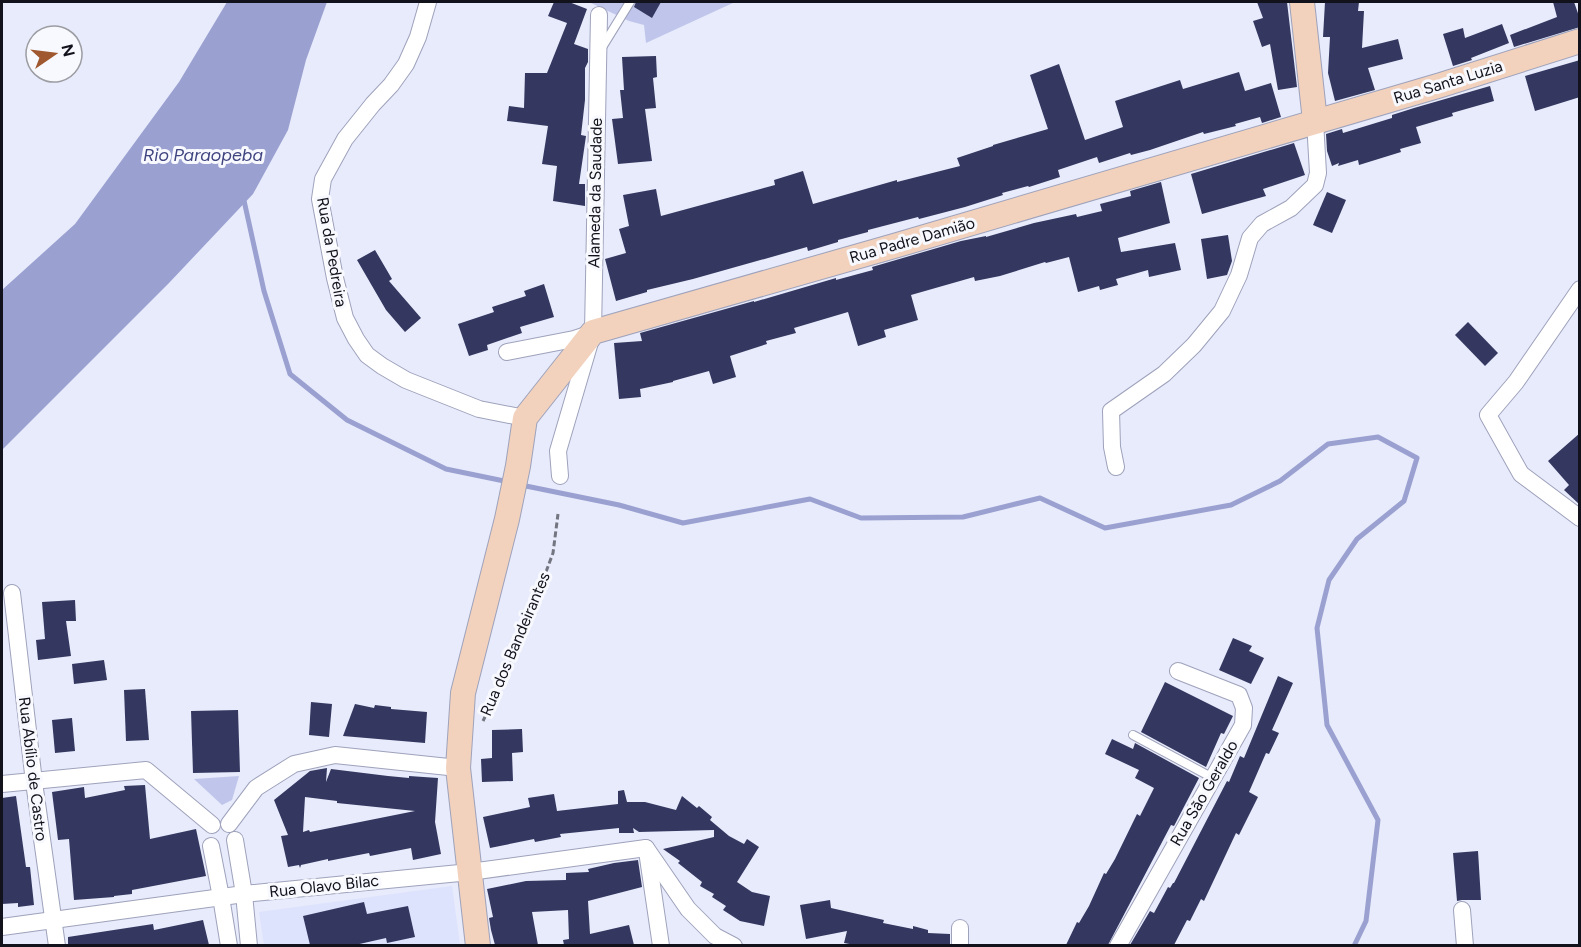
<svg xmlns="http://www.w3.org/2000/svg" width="1581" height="947" font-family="Figtree,sans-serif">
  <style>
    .built { fill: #dde2fd }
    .green { fill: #c0c6eb }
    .water { fill: #9aa1d1 }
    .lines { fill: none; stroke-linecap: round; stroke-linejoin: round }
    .stream { stroke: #9aa1d1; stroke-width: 5 }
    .building { fill: #343860; fill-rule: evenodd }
    .lane-casing { stroke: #9ea2bb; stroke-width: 10 }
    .street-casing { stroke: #9ea2bb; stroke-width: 18 }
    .secondary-casing { stroke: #9ea2bb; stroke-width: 26 }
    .path { stroke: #737581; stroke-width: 3; stroke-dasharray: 6 3; stroke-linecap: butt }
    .lane { stroke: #fff; stroke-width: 8 }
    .street { stroke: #fff; stroke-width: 16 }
    .secondary { stroke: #f2d2bd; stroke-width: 24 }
    .labels { text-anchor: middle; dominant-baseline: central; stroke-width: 6; stroke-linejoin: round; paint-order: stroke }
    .street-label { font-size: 16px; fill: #11121b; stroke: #f8f9fe }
    .water-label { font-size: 18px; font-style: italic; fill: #3f4480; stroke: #f8f9fe }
  </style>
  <rect width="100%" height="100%" fill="#e8ebfb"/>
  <path class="built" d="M452 886 460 945H264L259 912Z"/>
  <g class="green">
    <path d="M589 2H735L646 43 644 25 629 21Z"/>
    <path d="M239 776 232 800 222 805 194 779Z"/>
  </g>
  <path class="water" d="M227 2H327L306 60 288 130 253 194 169 283 2 450V290L75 224 179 82Z"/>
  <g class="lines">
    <g class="stream">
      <path d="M243 196 264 291 290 374 347 420 446 469 509 482"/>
      <path d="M521 485 619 505 683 523 810 499 861 518 963 517 1040 498 1105 528 1231 505 1280 481 1328 444 1378 437 1417 458 1404 501 1357 539 1329 580 1317 628 1327 725 1378 820 1366 921 1354 946"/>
    </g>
  </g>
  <g class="building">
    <path d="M554 2H569L587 9 574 44 588 49V62L585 68V100L581 135 586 136 579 184H585V206L553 201 557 166 542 164 548 126 507 121 509 106 524 108 525 73H547L567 23 548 16Z"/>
    <path d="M636 2H661L652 18 634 7Z"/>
    <path d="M1257 2H1287L1297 87 1278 90 1270 44 1262 47 1253 21 1263 18Z"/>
    <path d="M1325 2H1359L1358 11H1364L1362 48 1398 39 1403 59 1368 68 1375 90 1335 101 1328 73 1330 37H1323Z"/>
    <path d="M1553 2H1574L1580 19V27L1514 47 1510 35 1557 17Z"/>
    <path d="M1502 24 1509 43 1471 58 1472 60 1453 66 1443 34 1463 28 1465 38Z"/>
    <path d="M656 56 657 77 653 78 656 108 645 109 652 161 618 164 612 119 623 118 620 90H624L622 57Z"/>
    <path d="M1580 60V97L1535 111 1525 76Z"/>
    <path d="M1059 64 1085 140 1123 127 1115 101 1180 80 1183 89 1239 72 1245 91 1271 83 1281 117 1262 123 1260 117 1235 124 1236 126 1204 134 1203 132 1150 150 1131 155 1130 153 1099 163 1097 157 1058 170 1060 177 1029 187 1028 186 1002 193 1003 195 965 207 919 219 918 217 868 230V232L838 240V242L808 251 807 247 693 279 647 290V292L616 301 605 259 626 253 619 229 629 226 623 195 656 189 661 216 775 185 774 180 803 171 813 204 897 180V182L960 166 957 158 993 146V145L1048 129 1030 75Z"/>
    <path d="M1490 86 1494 101 1452 113 1453 116 1416 127 1421 143 1400 149 1401 152 1359 165 1358 160 1338 166 1339 163 1332 166 1327 151 1326 134 1342 129 1343 133 1392 118V115L1414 108Z"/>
    <path d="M1294 143 1305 175 1263 189 1266 196 1202 214 1191 174Z"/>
    <path d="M1161 182 1170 223 1118 238 1121 252 1175 243 1181 270 1149 277 1148 270 1116 279 1118 285 1100 290 1099 286 1078 292 1069 257 1046 263 1045 262 1000 276 975 281 974 277 911 295 918 320 884 330 886 337 858 346 848 312 794 328 796 333 766 341 767 344 730 356 736 377 713 384 709 371 673 381V382L640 389 641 397 619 399 614 343 642 341 640 333 754 301V302L836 278V280L873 270 872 267 961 241 986 236V237L1034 223 1076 214 1077 217 1102 211 1100 204 1131 196 1130 191Z"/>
    <path d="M1327 192 1346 200 1332 233 1313 225Z"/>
    <path d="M1228 235 1232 261 1227 275 1207 279 1201 239Z"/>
    <path d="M375 250 392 279 389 281 421 318 405 332 386 310 357 260Z"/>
    <path d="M544 284 554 317 520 327 522 333 487 345 488 350 469 356 458 324 494 312 492 307 526 296 524 291Z"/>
    <path d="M1468 322 1498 353 1485 366 1455 335Z"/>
    <path d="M1580 433V505L1564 490 1569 485 1548 461Z"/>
    <path d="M75 600 76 621H66L71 656 38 660 36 640 45 639 42 602Z"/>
    <path d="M1233 638 1252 646 1249 651 1264 658 1251 684 1219 670Z"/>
    <path d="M104 660 107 680 74 684 72 664Z"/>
    <path d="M1278 676 1293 683 1272 730 1279 733 1269 754 1266 753 1249 792 1258 797 1239 835 1236 833 1204 901 1201 899 1190 921 1187 920 1174 945H1130L1150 911 1154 913 1168 887 1170 888 1173 883H1174L1227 781 1229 782 1240 756 1244 758Z"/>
    <path d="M1165 682 1233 716 1224 734 1221 733 1206 767 1141 732Z"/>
    <path d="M145 689 149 740 126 741 124 690Z"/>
    <path d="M311 702 332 704 329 737 309 735Z"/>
    <path d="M355 704 374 708 375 705 391 707V709L427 712 425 743 343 736Z"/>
    <path d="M238 710 240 772 193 773 191 711Z"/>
    <path d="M72 718 75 751 55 753 52 720Z"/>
    <path d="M522 729 523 752 512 753 513 781 482 782 481 759 492 758V730Z"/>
    <path d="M1112 739 1133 749 1135 743 1199 778 1174 826 1171 825 1108 945H1066L1077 922 1079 923 1089 906 1104 873 1106 874 1115 859 1137 814 1140 816 1154 788 1135 778 1139 770 1105 754Z"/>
    <path d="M327 768 326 782 331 769 388 776 409 778V776L438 778 435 822 441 854 413 860 411 848 370 856 369 853 328 861V859L301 865 300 868 299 865 288 867 281 836 288 835 274 800 310 771ZM305 797 337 801V803L415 811 310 832 309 830 303 832Z"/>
    <path d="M145 785 150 839 196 829 206 876 132 890V894L114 896V897L74 900 69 839 58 840 52 792 84 787 85 798 125 790 124 786Z"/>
    <path d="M624 790 627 802H645L676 810 682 796 697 808 699 806 712 817 710 820 729 836 744 844 747 839 759 847 737 882 752 892 770 896 764 926 740 921 723 910 726 906 712 897 714 894 700 886 702 882 678 863 680 861 663 849 714 837V830L639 832 633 828 634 833H619V828L560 834 561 837 535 842 534 839 490 848 483 817 530 807 528 798 554 794 557 811 618 804V791Z"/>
    <path d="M16 796 26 867H30L34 905 18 907V903L2 904V798Z"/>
    <path d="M1478 851 1481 900H1462L1457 901 1453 853Z"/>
    <path d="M638 860 642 887 588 901 590 934 629 925 634 945H564L563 940 569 939 568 910 532 912 538 945H495L491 930 489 918 493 917 487 889 526 881 566 880V873L589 872 588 869 614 863Z"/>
    <path d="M830 900 831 908 884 920 883 923 913 929V926L928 930V933L950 934V945H855L844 943 847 931 806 939 800 905Z"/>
    <path d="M364 902 367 914 408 906 415 937 387 943 386 938 355 945H310L303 916Z"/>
    <path d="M203 920 209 945H68V937L153 924 154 930Z"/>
  </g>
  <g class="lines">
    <defs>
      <g id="lane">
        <path d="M601 49 630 2"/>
        <path d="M1133 735 1213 778"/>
      </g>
      <g id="street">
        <path d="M428 2 418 37 406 64 391 85 373 104 345 139 323 179 320 199 335 278 345 318 356 339 367 355 382 366 406 380 479 409 525 418"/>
        <path d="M1580 289 1516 382 1488 415 1521 474 1580 518"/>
        <path d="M507 352 574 339 592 333"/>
        <path d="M1116 467 1112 447 1111 411 1164 374 1194 345 1222 311 1239 275 1250 238 1262 224 1291 208 1315 185 1318 173 1315 121"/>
        <path d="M560 476 558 451 593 332 599 15"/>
        <path d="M12 593 34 782 57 946"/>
        <path d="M2 784 146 770 212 825"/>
        <path d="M229 824 256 788 294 764 335 755 458 768"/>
        <path d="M235 840 244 894 249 946"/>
        <path d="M211 846 221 897 229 946"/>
        <path d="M646 848 688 909 715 936 734 946"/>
        <path d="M647 851 661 946"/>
        <path d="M1462 910 1465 946"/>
        <path d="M2 927 244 894 470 872 646 848"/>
        <path d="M960 928V946"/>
        <path d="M1118 946 1243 725 1244 708 1239 695 1178 671"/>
      </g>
      <g id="secondary">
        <path d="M1302 2 1315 121"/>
        <path d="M478 946 458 768 463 693 507 519 518 466 525 418 593 332 894 246 1441 85 1580 41"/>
      </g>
    </defs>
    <use href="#lane" class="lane-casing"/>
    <use href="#street" class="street-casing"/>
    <use href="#secondary" class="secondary-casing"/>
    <path class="path" d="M483 721 516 651 533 602 543 580 553 553 558 514"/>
    <use href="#lane" class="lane"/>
    <use href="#street" class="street"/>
    <use href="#secondary" class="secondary"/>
  </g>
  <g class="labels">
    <g class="street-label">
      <text transform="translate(1448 82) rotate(-17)">Rua Santa Luzia</text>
      <text transform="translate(595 193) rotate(-89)">Alameda da Saudade</text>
      <text transform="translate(912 240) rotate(-16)">Rua Padre Damião</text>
      <text transform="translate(332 252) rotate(80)">Rua da Pedreira</text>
      <text transform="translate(515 644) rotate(-67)">Rua dos Bandeirantes</text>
      <text transform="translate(33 769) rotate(83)">Rua Abílio de Castro</text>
      <text transform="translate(1204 793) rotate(-60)">Rua São Geraldo</text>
      <text transform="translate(324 886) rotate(-6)">Rua Olavo Bilac</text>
    </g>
    <g class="water-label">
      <text x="203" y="155">Rio Paraopeba</text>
    </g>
  </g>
  <rect width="1581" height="947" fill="none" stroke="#11121b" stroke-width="6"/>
  <g transform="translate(54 54) rotate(76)"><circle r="28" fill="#f8f9fe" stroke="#9c9da3" stroke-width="1.5"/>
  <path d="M0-4.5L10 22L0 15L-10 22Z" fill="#9f582f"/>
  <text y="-9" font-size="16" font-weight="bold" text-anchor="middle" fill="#11121b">N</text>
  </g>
</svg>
